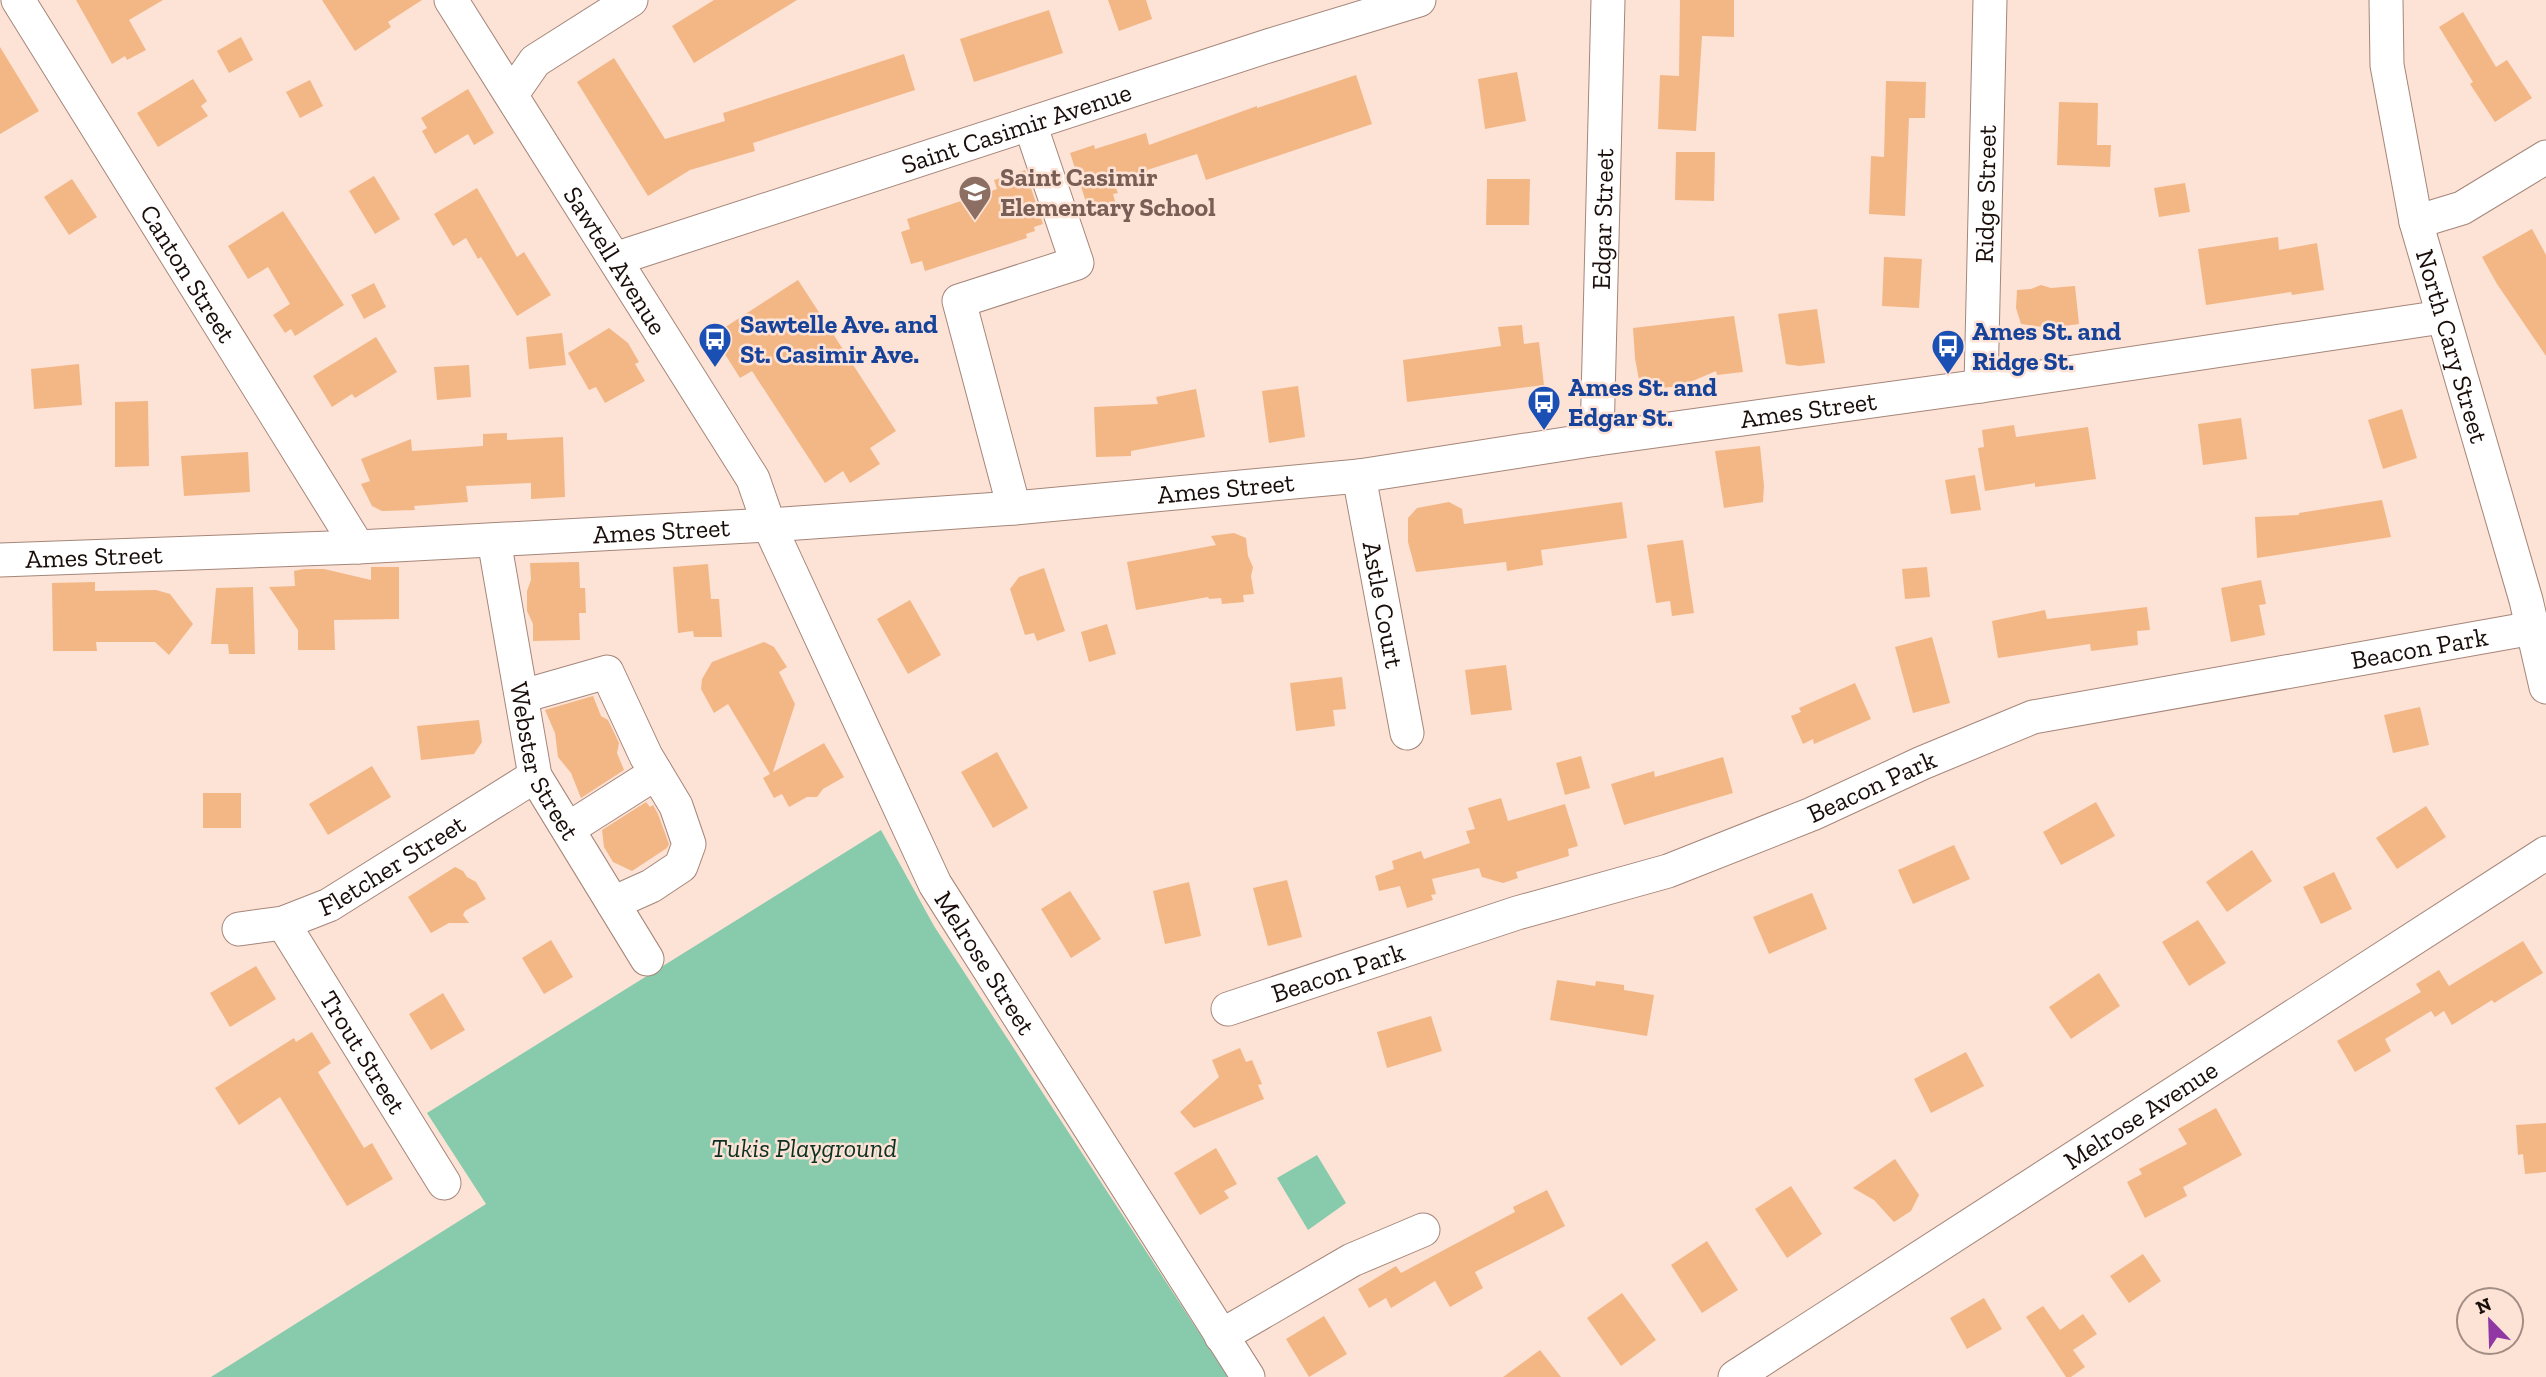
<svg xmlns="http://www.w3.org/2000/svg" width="2546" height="1377" font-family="'Zilla Slab',serif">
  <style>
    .green { fill: #87cbac }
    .building { fill: #f3b786 }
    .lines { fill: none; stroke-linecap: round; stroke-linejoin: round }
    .minor-casing { stroke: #a58679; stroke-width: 35 }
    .minor { stroke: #fff; stroke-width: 33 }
    .labels { text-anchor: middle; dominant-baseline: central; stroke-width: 5; stroke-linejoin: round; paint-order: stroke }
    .street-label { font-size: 26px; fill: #190e0a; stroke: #fde2d6 }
    .education-label { font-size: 26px; font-weight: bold; fill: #785e54; stroke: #fde2d6; text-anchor: start }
    .transit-label { font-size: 26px; font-weight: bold; fill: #164399; stroke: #fde2d6; text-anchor: start }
    .park-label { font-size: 26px; font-style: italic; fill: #0c3123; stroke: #fde2d6 }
  </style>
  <rect width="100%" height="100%" fill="#fde2d6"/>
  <g class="green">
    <path d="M881 830 934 926 1228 1377H211L486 1204 427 1113Z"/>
    <path d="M1317 1155 1346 1203 1308 1230 1277 1178Z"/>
  </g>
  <g class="building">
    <path d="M76 0H163L129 20 146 50 127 60 125 56 112 64Z"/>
    <path d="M322 0H422L388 22 391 27 355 51Z"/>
    <path d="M714 0H797L694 63 672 26Z"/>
    <path d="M1108 0H1146L1152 19 1119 31Z"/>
    <path d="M1680 0H1734V37L1702 36 1696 131 1658 129 1660 75 1679 76Z"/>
    <path d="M1049 10 1063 53 974 82 960 39Z"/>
    <path d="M2463 12 2496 67 2507 60 2532 98 2495 122 2470 84 2473 82 2439 27Z"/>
    <path d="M241 37 253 60 229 73 217 51Z"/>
    <path d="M0 47 39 111 0 134Z"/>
    <path d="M904 54 915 90 753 143 755 151 690 170 648 196 577 82 614 58 665 139 725 121 723 113Z"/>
    <path d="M1517 72 1526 121 1485 129 1478 79Z"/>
    <path d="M1356 75 1372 124 1206 180 1197 154 1147 170 1149 176 1116 188 1118 193 1113 194 1117 208 1096 215 1094 210 1089 211 1070 153 1094 145 1095 149 1146 133 1149 145 1257 106V108Z"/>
    <path d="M193 79 207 101 201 106 208 116 158 147 137 113Z"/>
    <path d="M310 80 323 106 300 118 286 92Z"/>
    <path d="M1886 81 1926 82 1925 118H1909L1905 216 1869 214 1871 156 1884 157Z"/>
    <path d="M468 89 494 133 474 145 468 134 435 154 422 131 427 128 421 118Z"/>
    <path d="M2059 102 2098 103 2097 145H2111L2110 167 2057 165Z"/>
    <path d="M1676 152H1715L1714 201 1675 200Z"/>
    <path d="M1025 170 1043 224 1034 227 1035 231 1026 234 1027 238 925 271 922 261 911 264 901 232 910 229 907 219 997 189 994 180Z"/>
    <path d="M374 176 400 219 375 234 349 191Z"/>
    <path d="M72 179 97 217 69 235 44 197Z"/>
    <path d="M1487 179H1530L1529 225H1486Z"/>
    <path d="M2185 183 2190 212 2159 217 2154 188Z"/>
    <path d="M477 188 517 257 524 252 551 295 517 316 481 257 478 259 466 238 453 246 434 214Z"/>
    <path d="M283 211 344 305 295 336 291 329 285 333 273 315 290 304 268 267 248 279 228 246Z"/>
    <path d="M2532 229 2546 255V356L2497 284 2482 257Z"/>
    <path d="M2278 237 2279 250 2317 243 2324 290 2292 295 2291 292 2206 305 2198 249Z"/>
    <path d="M1884 257 1922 259 1919 308 1882 306Z"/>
    <path d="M798 280 896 431 870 448 880 464 850 483 843 471 825 483 752 371 740 378 713 335Z"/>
    <path d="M374 283 386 307 364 319 351 295Z"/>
    <path d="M2041 285 2051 288 2075 286 2079 324 2049 328 2021 324 2016 308 2017 290 2031 289Z"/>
    <path d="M1817 309 1825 363 1799 366 1786 364 1778 314Z"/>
    <path d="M1734 316 1743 372 1717 375 1716 371 1681 386 1651 389 1644 387 1639 380 1635 358 1633 328Z"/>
    <path d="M1522 325 1524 344 1539 342 1544 385 1407 402 1403 360 1501 346 1498 327Z"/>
    <path d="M609 328 628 343 639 362 635 364 645 381 605 403 596 387 589 390 568 353Z"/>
    <path d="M562 333 566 365 529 369 526 337Z"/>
    <path d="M376 337 397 372 355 398 352 394 332 407 313 376Z"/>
    <path d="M79 364 82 405 34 409 31 369Z"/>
    <path d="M469 365 471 397 437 400 434 367Z"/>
    <path d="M1298 386 1305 437 1269 443 1262 391Z"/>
    <path d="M1196 389 1205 437 1131 451V456L1096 457 1094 407 1158 404 1156 397Z"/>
    <path d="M148 401 149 466 115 467V402Z"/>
    <path d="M2402 409 2417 458 2383 469 2368 420Z"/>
    <path d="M2241 418 2247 459 2203 465 2198 424Z"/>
    <path d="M2014 425 2016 437 2088 427 2096 479 2035 487V483L1985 491 1978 448 1984 447 1982 430Z"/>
    <path d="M507 433V440L563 437 565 497 531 499V483L466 486 468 502 414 506 415 510 382 511 372 506 361 484 370 481 361 459 411 439 412 451 483 446V434Z"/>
    <path d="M1760 446 1764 486 1763 502 1724 508 1715 451Z"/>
    <path d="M248 452 250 492 184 496 181 456Z"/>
    <path d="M1975 475 1981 510 1951 514 1945 480Z"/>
    <path d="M2382 500 2391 537 2257 558 2255 517 2299 515V513Z"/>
    <path d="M1449 502 1462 509 1464 524 1622 502 1627 538 1541 550 1543 565 1507 571 1506 562 1416 572 1408 542V518L1417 508Z"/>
    <path d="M1234 533 1246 538 1248 556 1253 567 1251 576 1254 594 1243 595 1244 602 1222 604 1221 598 1209 599 1208 597 1136 610 1127 562 1216 545 1211 536Z"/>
    <path d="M1683 540 1694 613 1672 616 1670 601 1656 603 1647 545Z"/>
    <path d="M579 562 580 588H585L586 613H579L580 640 533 641V624L527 611V591L531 580 530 563Z"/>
    <path d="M708 564 711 599H719L722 637H694L693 631 678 633 673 567Z"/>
    <path d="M371 567H399V619L334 620 335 650H298V630L269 587 295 586 294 571 304 569H324L371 580Z"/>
    <path d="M1927 567 1930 597 1905 599 1902 569Z"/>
    <path d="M1044 568 1065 631 1037 641 1034 633 1025 635 1010 589 1019 577Z"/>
    <path d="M2261 580 2266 604 2259 605 2265 635 2231 642 2221 588Z"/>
    <path d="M95 582V591L156 590 170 594 193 624 169 655 155 642H96L97 651H53L52 583Z"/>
    <path d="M253 587 255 654H229L228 644H211L216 588Z"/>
    <path d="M910 600 941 655 908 674 877 619Z"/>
    <path d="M2147 607 2150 630 2137 631 2138 645 2091 651 2090 644 1998 658 1992 621 2045 610 2047 619Z"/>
    <path d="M1107 624 1116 654 1089 662 1081 632Z"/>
    <path d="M1932 637 1950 703 1913 713 1895 647Z"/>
    <path d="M764 642 774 647 787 667 779 672 795 704 773 772 824 743 844 777 823 789 817 797H807L789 807 782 794 774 798 763 778 770 774 728 704 714 713 701 689 702 679 712 662Z"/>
    <path d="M1506 665 1512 710 1471 715 1465 670Z"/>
    <path d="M1342 677 1346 709 1333 710 1335 726 1296 731 1290 683Z"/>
    <path d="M1855 683 1871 719 1814 744 1813 739 1803 744 1791 716 1801 712 1799 708Z"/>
    <path d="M593 696 601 716 608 720 619 743 617 753 624 770 581 798 571 773 558 757 555 733 545 710Z"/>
    <path d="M2420 707 2429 745 2393 753 2384 715Z"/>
    <path d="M479 720 482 742 474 754 421 760 417 726Z"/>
    <path d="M997 752 1028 808 993 828 961 772Z"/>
    <path d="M1581 756 1590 788 1565 795 1556 763Z"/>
    <path d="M1723 757 1733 793 1624 825 1611 784 1654 771 1655 777Z"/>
    <path d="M372 766 391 797 328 835 309 804Z"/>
    <rect x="203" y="793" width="38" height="35"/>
    <path d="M1501 798 1508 821 1565 804 1578 846 1568 849 1569 856 1516 872 1518 878 1503 883 1482 877 1479 868 1432 879 1436 894 1431 895 1433 900 1407 908 1400 886 1379 891 1375 876 1394 869 1392 861 1421 851 1424 859 1470 843 1466 831 1475 829 1468 808Z"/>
    <path d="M646 802 650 807 653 805 658 814 669 844 667 848 632 871 613 862 604 847 602 830Z"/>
    <path d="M2096 802 2115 836 2061 865 2043 832Z"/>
    <path d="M2426 806 2446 837 2397 869 2376 838Z"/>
    <path d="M1954 845 1970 879 1913 904 1898 870Z"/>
    <path d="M2252 850 2272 881 2227 912 2206 882Z"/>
    <path d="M455 867 463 871 467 877 476 882 486 899 465 911 463 915 469 923H449L431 933 408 897Z"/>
    <path d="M2334 872 2352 909 2321 924 2303 887Z"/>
    <path d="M1287 880 1302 937 1268 946 1253 888Z"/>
    <path d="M1189 882 1201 936 1165 944 1153 891Z"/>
    <path d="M1070 891 1101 939 1071 958 1041 909Z"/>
    <path d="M1812 893 1827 929 1769 954 1753 917Z"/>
    <path d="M2198 920 2226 963 2189 986 2162 942Z"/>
    <path d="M551 940 573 977 544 994 522 958Z"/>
    <path d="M2523 941 2543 973 2494 1003 2492 1000 2452 1025 2444 1011 2435 1017 2431 1011 2385 1039 2391 1051 2355 1072 2337 1041 2421 992 2416 984 2439 970 2449 986Z"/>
    <path d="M256 966 276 999 230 1027 210 993Z"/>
    <path d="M2099 973 2120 1006 2071 1039 2049 1007Z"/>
    <path d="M1557 980 1595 986 1596 981 1624 985V990L1654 995 1647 1036 1550 1020Z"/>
    <path d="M443 993 465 1030 431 1050 409 1014Z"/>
    <path d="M1431 1016 1442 1051 1387 1068 1377 1032Z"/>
    <path d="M312 1032 331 1063 318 1072 364 1148 372 1143 393 1179 347 1206 280 1097 239 1125 215 1088 294 1038 296 1042Z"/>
    <path d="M1240 1048 1246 1062 1252 1060 1262 1084 1258 1085 1264 1099 1194 1128 1180 1112 1219 1077 1212 1060Z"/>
    <path d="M1966 1052 1984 1086 1931 1113 1914 1079Z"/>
    <path d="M2216 1108 2242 1155 2183 1187 2187 1196 2145 1218 2127 1182 2142 1174 2139 1169 2187 1144 2178 1129Z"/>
    <path d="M2546 1123V1172L2525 1174 2523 1154 2518 1155 2516 1125Z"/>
    <path d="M1216 1148 1237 1184 1224 1191 1229 1198 1200 1215 1174 1173Z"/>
    <path d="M1895 1159 1919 1195 1911 1211 1894 1222 1874 1200 1853 1188Z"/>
    <path d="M1791 1186 1822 1234 1787 1258 1755 1209Z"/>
    <path d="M1547 1190 1565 1226 1475 1272 1483 1288 1450 1307 1435 1281 1391 1308 1386 1298 1369 1308 1358 1289 1396 1266 1401 1273 1515 1212 1513 1207Z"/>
    <path d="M1707 1241 1738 1290 1702 1313 1671 1265Z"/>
    <path d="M2143 1254 2161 1281 2129 1303 2110 1276Z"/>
    <path d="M1622 1293 1656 1340 1621 1366 1587 1318Z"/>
    <path d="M1984 1298 2002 1329 1967 1349 1950 1318Z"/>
    <path d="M2043 1306 2060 1330 2083 1314 2097 1334 2073 1350 2085 1367 2071 1377H2066L2026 1317Z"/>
    <path d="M1324 1316 1347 1354 1309 1377 1286 1339Z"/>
    <path d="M1540 1350 1561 1377H1503Z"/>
  </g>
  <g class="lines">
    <defs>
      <g id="minor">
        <path id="s1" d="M18 0 358 547"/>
        <path id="s2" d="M451 0 753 479 769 525 935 884 1248 1377"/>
        <path id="s3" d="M2386 0 2387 65 2416 222 2526 600 2546 687"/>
        <path d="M512 94 535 61 631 0"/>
        <path d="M2416 222 2462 208 2546 157"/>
        <path id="s4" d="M615 259 1271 45 1419 0"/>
        <path id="s5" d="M1981 386 1990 0"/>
        <path id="s6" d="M1597 439 1608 0"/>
        <path id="s7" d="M1359 476 1407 733"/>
        <path d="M1014 508 959 301 1077 263 1030 124"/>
        <path id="s8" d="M494 540 535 776 647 959"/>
        <path id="s9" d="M0 560 358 547 769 525 1014 508 1359 476 1597 439 1981 386 2442 317"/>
        <path d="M523 696 607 672 646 756 676 806 689 844 681 866 651 886 613 903"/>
        <path d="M568 829 656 773"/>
        <path id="s10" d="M283 923 444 1183"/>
        <path id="s11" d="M239 929 283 923 329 905 535 776"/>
        <path id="s12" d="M1228 1009 1517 913 1668 871 1812 814 1922 763 2033 717 2533 628"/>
        <path d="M1221 1336 1352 1260 1423 1230"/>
        <path id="s13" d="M1735 1377 2546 853"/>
      </g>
    </defs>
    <use href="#minor" class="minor-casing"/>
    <use href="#minor" class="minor"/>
  </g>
  <defs>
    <symbol id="school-pin" viewBox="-11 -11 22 30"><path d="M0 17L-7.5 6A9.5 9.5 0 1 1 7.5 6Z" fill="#8d6e63" stroke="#fde2d6"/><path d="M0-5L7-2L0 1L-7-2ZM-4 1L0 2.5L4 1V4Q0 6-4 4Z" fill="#fff"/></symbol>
    <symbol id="bus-pin" viewBox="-11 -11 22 30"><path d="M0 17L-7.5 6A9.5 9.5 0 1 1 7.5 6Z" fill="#1a4fb4" stroke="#fde2d6"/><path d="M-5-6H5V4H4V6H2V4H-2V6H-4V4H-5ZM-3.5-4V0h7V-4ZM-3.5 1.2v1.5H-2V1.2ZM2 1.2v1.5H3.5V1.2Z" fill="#fff"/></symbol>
  </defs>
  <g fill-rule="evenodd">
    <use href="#school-pin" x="956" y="173" width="38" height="52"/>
    <use href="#bus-pin" x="696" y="320" width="38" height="52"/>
    <use href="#bus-pin" x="1929" y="327" width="38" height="52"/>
    <use href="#bus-pin" x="1525" y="383" width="38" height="52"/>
  </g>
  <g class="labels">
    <g class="street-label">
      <text stroke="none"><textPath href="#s4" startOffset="422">Saint Casimir Avenue</textPath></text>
      <text stroke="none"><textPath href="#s5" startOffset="192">Ridge Street</textPath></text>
      <text stroke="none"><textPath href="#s6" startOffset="220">Edgar Street</textPath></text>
      <text stroke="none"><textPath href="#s2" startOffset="308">Sawtell Avenue</textPath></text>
      <text stroke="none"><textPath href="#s1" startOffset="322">Canton Street</textPath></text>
      <text stroke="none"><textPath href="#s3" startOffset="354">North Cary Street</textPath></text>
      <text stroke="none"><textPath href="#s9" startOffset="1816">Ames Street</textPath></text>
      <text stroke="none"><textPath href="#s9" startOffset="1228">Ames Street</textPath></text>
      <text stroke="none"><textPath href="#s9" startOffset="662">Ames Street</textPath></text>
      <text stroke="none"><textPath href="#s9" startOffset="94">Ames Street</textPath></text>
      <text stroke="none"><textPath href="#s7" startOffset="131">Astle Court</textPath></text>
      <text stroke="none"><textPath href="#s12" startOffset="1250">Beacon Park</textPath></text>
      <text stroke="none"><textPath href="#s8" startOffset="228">Webster Street</textPath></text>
      <text stroke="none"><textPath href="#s12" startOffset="682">Beacon Park</textPath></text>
      <text stroke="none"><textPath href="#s11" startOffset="168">Fletcher Street</textPath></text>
      <text stroke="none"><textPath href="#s2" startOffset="1104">Melrose Street</textPath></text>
      <text stroke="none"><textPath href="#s12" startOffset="116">Beacon Park</textPath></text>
      <text stroke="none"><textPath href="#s10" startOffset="152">Trout Street</textPath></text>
      <text stroke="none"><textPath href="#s13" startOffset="483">Melrose Avenue</textPath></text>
    </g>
    <g class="education-label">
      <text x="1000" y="177">Saint Casimir<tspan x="1000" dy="30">Elementary School</tspan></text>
    </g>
    <g class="transit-label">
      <text x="740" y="324">Sawtelle Ave. and<tspan x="740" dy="30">St. Casimir Ave.</tspan></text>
      <text x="1972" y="331">Ames St. and<tspan x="1972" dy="30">Ridge St.</tspan></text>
      <text x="1568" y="387">Ames St. and<tspan x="1568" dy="30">Edgar St.</tspan></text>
    </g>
    <g class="park-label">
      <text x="804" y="1148">Tukis Playground</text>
    </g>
  </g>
  <g transform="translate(2490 1321) rotate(337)"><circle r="33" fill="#fde2d6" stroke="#a28d84" stroke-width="2"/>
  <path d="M0-5L12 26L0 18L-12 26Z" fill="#9037a4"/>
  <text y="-10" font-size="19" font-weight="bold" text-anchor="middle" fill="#190e0a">N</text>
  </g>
</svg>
